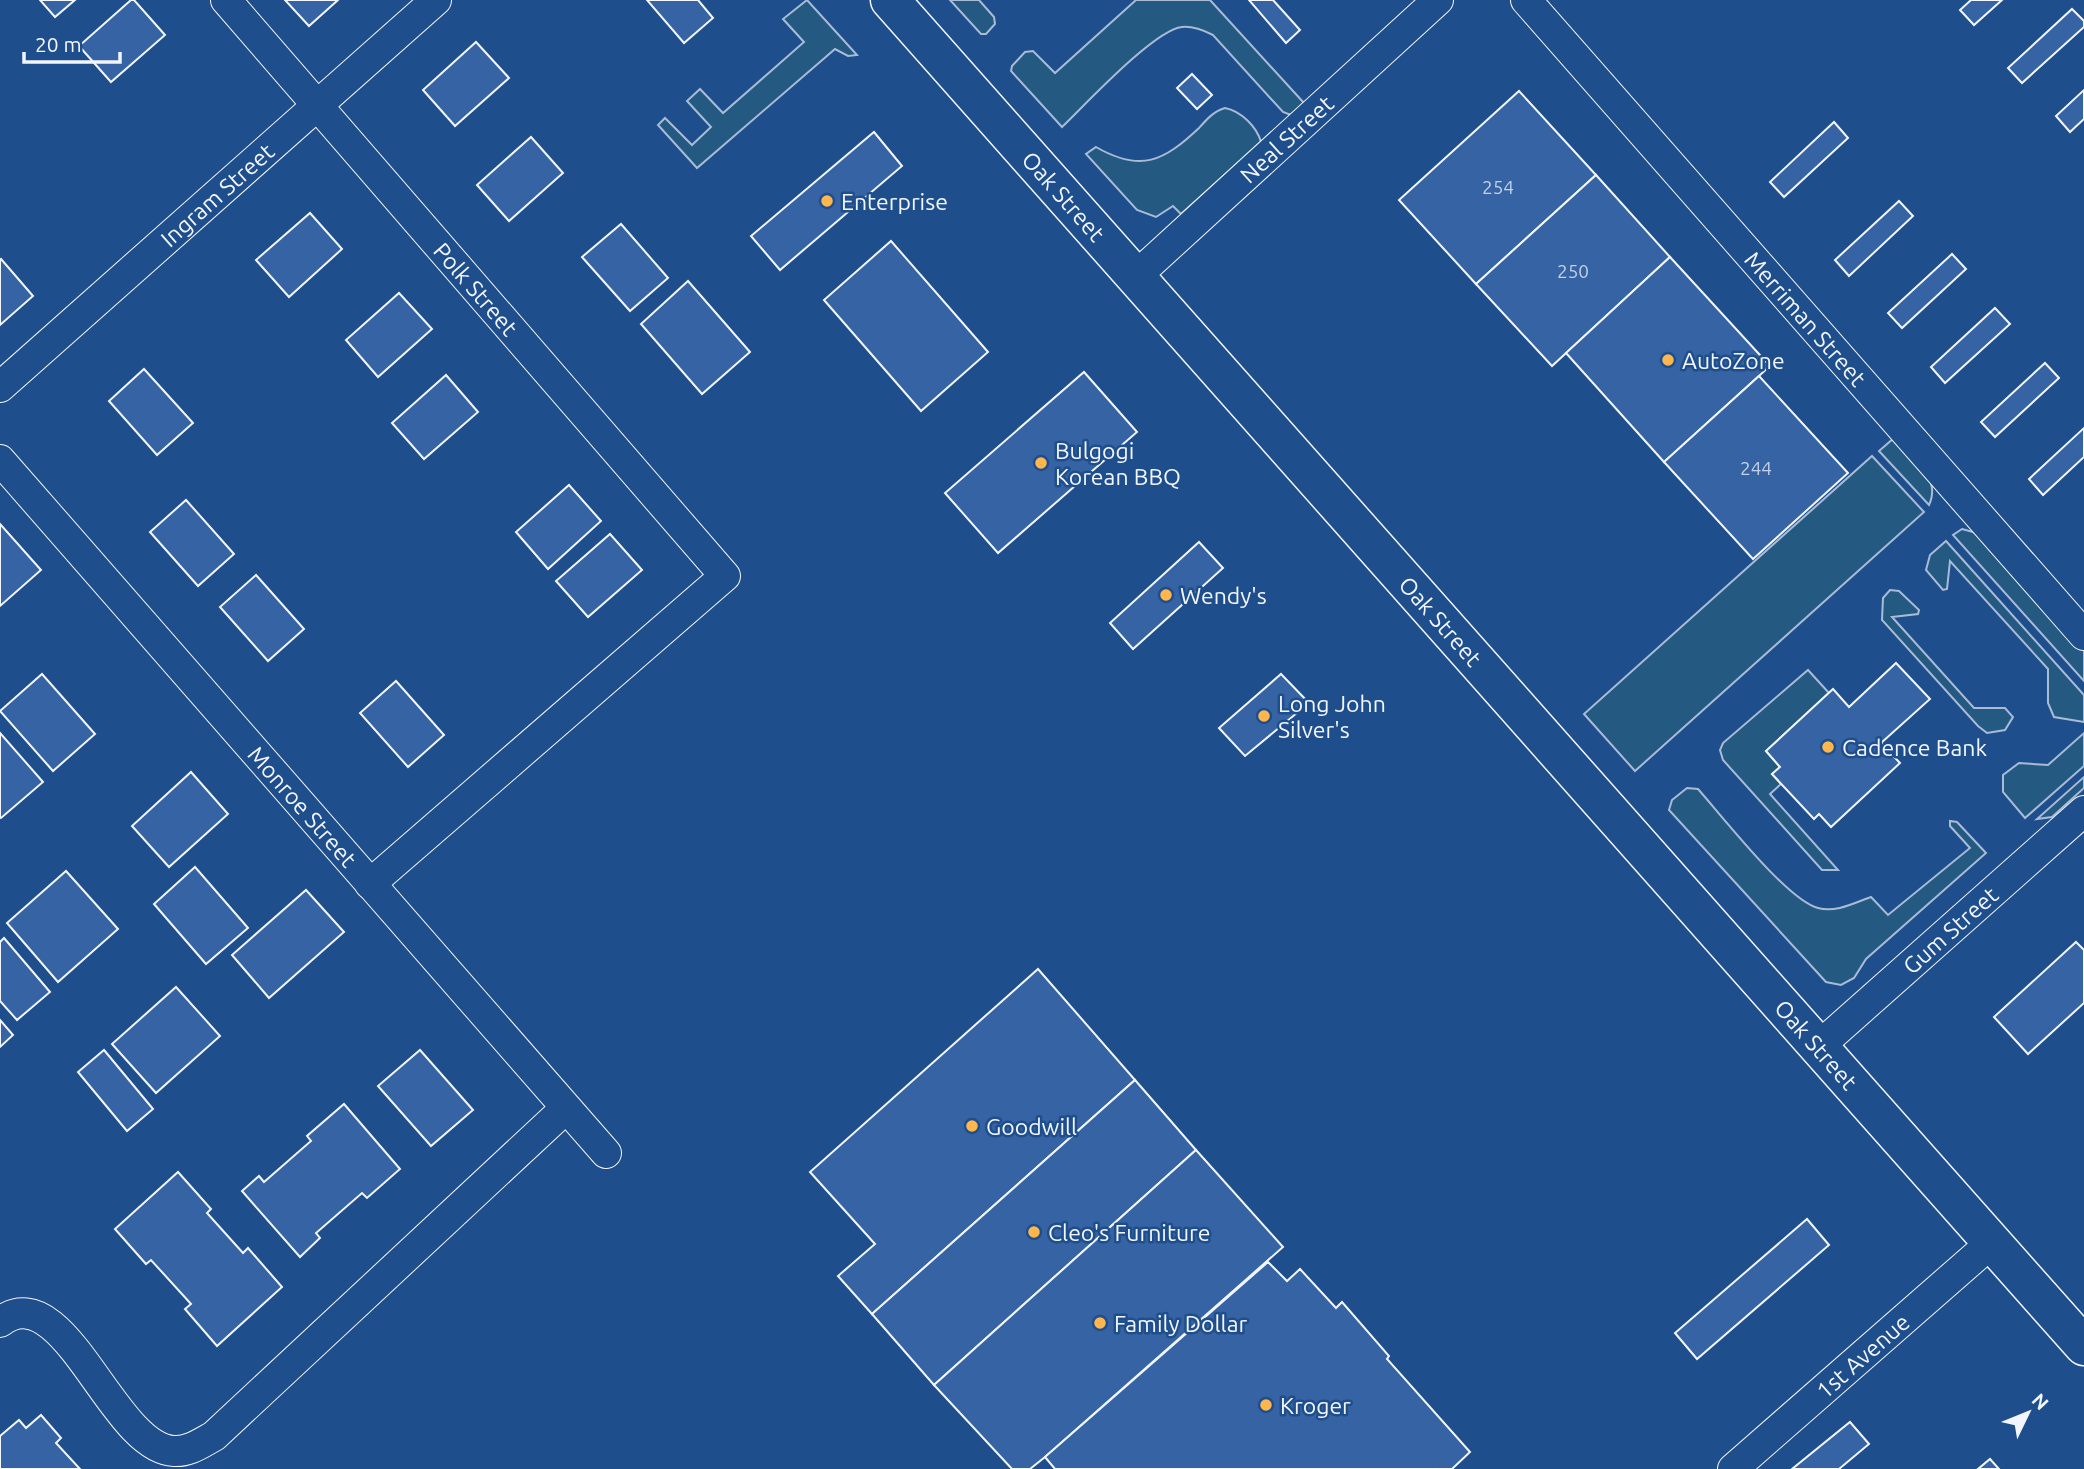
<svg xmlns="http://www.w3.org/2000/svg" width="2084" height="1469" font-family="Ubuntu,sans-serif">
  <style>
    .green { fill: #245a82; stroke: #a8bbd7; stroke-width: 2 }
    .building { fill: #3563a3; stroke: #f2f6ff; stroke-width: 2 }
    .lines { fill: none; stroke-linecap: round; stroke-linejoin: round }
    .minor-casing { stroke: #f2f6ff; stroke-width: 32 }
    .trunk-casing { stroke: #f2f6ff; stroke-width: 41 }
    .minor { stroke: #1f4e8c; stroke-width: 30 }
    .trunk { stroke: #1f4e8c; stroke-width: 38 }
    .poi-dot { fill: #ffb74d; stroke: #1f4e8c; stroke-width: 2.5 }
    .labels { text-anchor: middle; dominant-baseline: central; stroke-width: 5; stroke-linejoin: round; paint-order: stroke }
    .number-label { font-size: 19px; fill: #c3d1e8 }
    .street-label { font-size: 23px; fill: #f2f6ff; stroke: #1f4e8c }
    .poi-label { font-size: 23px; fill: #f2f6ff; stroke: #1f4e8c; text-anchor: start }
  </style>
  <rect width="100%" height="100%" fill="#1f4e8c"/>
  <g class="green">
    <path d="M807 0 857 55 848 56 835 49 697 168 658 125 665 118 692 145 711 127 687 101 700 89 723 113 804 42 783 19Z"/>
    <path d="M950 0H979L994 17 995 24 986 34H981Z"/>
    <path d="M1136 0H1210L1304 103 1291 115 1283 112 1213 35C1203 30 1193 26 1182 27 1154 30 1085 105 1062 127L1011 71 1012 66 1025 52 1033 51 1055 73Z"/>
    <path d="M1225 108C1241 111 1257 127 1261 142L1181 214 1173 206 1156 217 1137 210 1086 154 1096 147C1141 173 1164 161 1199 128 1207 119 1214 111 1225 108Z"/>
    <path d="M1894 438C1912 457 1942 477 1929 505L1879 451Z"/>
    <path d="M1872 456 1924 512 1635 771 1584 714Z"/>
    <path d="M1962 529 1984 535 2084 648V681L1953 535Z"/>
    <path d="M1946 541 2084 695V722L2054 717 2048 703V669L1950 561 1947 589 1943 590 1926 570 1930 555Z"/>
    <path d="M1890 590 1899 591 1919 610 1918 614 1892 617 1974 708H2005L2013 717 2005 730 1987 733 1978 726 1882 620 1883 598Z"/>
    <path d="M1808 670 1829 693 1766 751 1780 767 1772 774 1781 784 1770 794 1838 870H1822L1723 760 1720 750 1723 743Z"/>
    <path d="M2084 733V766L2025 818 2003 792V775L2019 763 2048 765Z"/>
    <path d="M2084 777V788L2052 817 2037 819Z"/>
    <path d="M1687 788 1698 789C1722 816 1787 900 1818 908 1836 913 1854 903 1871 897L1888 915 1970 848 1950 826V821L1957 822 1986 853 1866 959 1854 978 1841 985 1826 982 1669 810 1672 800Z"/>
  </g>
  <g class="building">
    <path d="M40 0H75L55 17Z"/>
    <path d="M131 0H134L165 35 111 82 79 46Z"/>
    <path d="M285 0H338L309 26Z"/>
    <path d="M647 0H698L713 18 684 43Z"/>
    <path d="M1249 0H1273L1300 30 1286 43Z"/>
    <path d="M1971 0H2002L1974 25 1960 10Z"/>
    <path d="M2072 9 2084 21V27L2022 83 2008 68Z"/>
    <path d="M476 42 509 78 455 126 423 90Z"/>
    <path d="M1192 74 1212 95 1197 109 1177 88Z"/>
    <path d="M2084 90V119L2070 132 2056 116Z"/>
    <path d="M1519 91 1596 175 1476 284 1399 200Z"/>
    <path d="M1834 122 1848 138 1784 197 1770 182Z"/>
    <path d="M874 132 902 166 780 270 751 236Z"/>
    <path d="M531 137 563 173 509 221 477 185Z"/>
    <path d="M1596 175 1670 257 1552 366 1476 284Z"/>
    <path d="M1899 201 1913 216 1849 276 1835 260Z"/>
    <path d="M310 213 342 249 289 297 256 260Z"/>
    <path d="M621 224 668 278 630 311 582 257Z"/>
    <path d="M891 241 988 352 921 411 824 300Z"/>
    <path d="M1952 254 1966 269 1902 328 1888 313Z"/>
    <path d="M1670 257 1770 366 1664 462 1566 353Z"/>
    <path d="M1 259 33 296 0 325V260Z"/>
    <path d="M688 281 750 352 702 394 641 324Z"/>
    <path d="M399 293 432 329 378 377 346 340Z"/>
    <path d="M1995 308 2010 324 1945 383 1931 367Z"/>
    <path d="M2045 363 2059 378 1995 437 1981 422Z"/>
    <path d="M144 369 193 423 157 455 109 401Z"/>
    <path d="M1084 372 1137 432 998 553 945 493Z"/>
    <path d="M446 375 478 412 424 459 392 423Z"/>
    <path d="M1759 376 1848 473 1753 559 1664 462Z"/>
    <path d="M2084 428V457L2043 495 2029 479Z"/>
    <path d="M569 485 601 521 548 569 516 532Z"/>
    <path d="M186 500 234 554 198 586 150 532Z"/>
    <path d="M0 524 41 570 0 606Z"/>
    <path d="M610 534 642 570 588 617 556 581Z"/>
    <path d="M1199 542 1223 568 1133 649 1110 623Z"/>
    <path d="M256 575 304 629 268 661 220 607Z"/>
    <path d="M1896 663 1930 699 1881 743 1900 763 1831 827 1819 814 1814 819 1772 774 1780 767 1766 751 1833 689 1849 707Z"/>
    <path d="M42 674 95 734 53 771 0 711Z"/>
    <path d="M1281 674 1309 703 1245 756 1219 728Z"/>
    <path d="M396 681 444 735 408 767 360 713Z"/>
    <path d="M0 733 43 782 1 818 0 817Z"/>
    <path d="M191 772 228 814 169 867 132 826Z"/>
    <path d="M195 867 248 928 206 964 154 904Z"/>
    <path d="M66 871 118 929 58 982 7 923Z"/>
    <path d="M306 890 344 932 269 998 232 955Z"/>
    <path d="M4 938 50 992 17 1020 0 1001V942Z"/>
    <path d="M2076 942 2084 950V1003L2028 1054 1994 1017Z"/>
    <path d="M1038 969 1135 1080 872 1314 838 1276 875 1244 810 1172Z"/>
    <path d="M176 987 220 1036 156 1093 112 1044Z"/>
    <path d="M0 1020 13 1035 0 1047Z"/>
    <path d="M104 1050 153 1109 127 1131 78 1072Z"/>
    <path d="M420 1050 473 1110 431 1146 378 1086Z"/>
    <path d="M1135 1080 1196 1150 934 1385 872 1314Z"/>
    <path d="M344 1104 400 1169 367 1198 362 1193 316 1233 320 1238 300 1257 242 1191 259 1176 264 1182 311 1141 307 1136Z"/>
    <path d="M1196 1150 1283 1247 1045 1457 1030 1469H1012L934 1385Z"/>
    <path d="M178 1172 211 1209 207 1213 243 1253 248 1248 282 1287 217 1346 185 1309 191 1304 151 1260 146 1264 115 1229Z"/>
    <path d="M1807 1219 1829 1245 1697 1359 1675 1333Z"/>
    <path d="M1268 1262 1287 1281 1300 1269 1336 1308 1342 1302 1389 1356 1387 1359 1470 1452 1452 1469H1055L1045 1457Z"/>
    <path d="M41 1415 61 1438 56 1443 80 1469H0V1436L19 1420 26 1428Z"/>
    <path d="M1850 1422 1869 1444 1839 1469H1792Z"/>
    <path d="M1990 1459 1999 1469H1978Z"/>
  </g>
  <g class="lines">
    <defs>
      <g id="minor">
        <path id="s1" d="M226 0 725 576 370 884"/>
        <path id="s2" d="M1526 0 2084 635"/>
        <path id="s3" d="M1135 277 1438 0"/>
        <path id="s4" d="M0 387 436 0"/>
        <path id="s5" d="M0 460 606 1153"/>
        <path id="s6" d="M1817 1048 2084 811"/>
        <path d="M0 1322C65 1273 111 1448 174 1451 189 1452 201 1443 214 1436L565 1109"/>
        <path id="s7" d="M1733 1469 1990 1244"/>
      </g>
      <g id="trunk">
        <path id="s8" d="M890 0 2084 1346"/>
      </g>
    </defs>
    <use href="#minor" class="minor-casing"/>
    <use href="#trunk" class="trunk-casing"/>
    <use href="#minor" class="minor"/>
    <use href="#trunk" class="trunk"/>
  </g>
  <g class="poi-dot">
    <circle cx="827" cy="201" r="7"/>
    <circle cx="1668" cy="360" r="7"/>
    <circle cx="1041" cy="463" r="7"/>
    <circle cx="1166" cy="595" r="7"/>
    <circle cx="1264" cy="716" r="7"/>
    <circle cx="1828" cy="747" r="7"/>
    <circle cx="972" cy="1126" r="7"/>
    <circle cx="1034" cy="1232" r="7"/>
    <circle cx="1100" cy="1323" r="7"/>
    <circle cx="1266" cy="1405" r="7"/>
  </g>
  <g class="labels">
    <g class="number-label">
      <text x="1498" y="187">254</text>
      <text x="1573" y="271">250</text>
      <text x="1756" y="468">244</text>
    </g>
    <g class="street-label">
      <text stroke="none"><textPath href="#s3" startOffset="205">Neal Street</textPath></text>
      <text stroke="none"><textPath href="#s4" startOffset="290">Ingram Street</textPath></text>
      <text stroke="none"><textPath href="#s8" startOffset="262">Oak Street</textPath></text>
      <text stroke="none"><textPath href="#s1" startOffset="382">Polk Street</textPath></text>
      <text stroke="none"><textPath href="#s2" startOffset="424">Merriman Street</textPath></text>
      <text stroke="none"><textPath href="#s8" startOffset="830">Oak Street</textPath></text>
      <text stroke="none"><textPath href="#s5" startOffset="460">Monroe Street</textPath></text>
      <text stroke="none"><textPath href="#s6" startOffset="178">Gum Street</textPath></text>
      <text stroke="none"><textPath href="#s8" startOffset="1396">Oak Street</textPath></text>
      <text stroke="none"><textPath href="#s7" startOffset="172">1st Avenue</textPath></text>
    </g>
    <g class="poi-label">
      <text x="841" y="201">Enterprise</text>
      <text x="1682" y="360">AutoZone</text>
      <text x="1055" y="450">Bulgogi<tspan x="1055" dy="26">Korean BBQ</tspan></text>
      <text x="1180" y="595">Wendy's</text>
      <text x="1278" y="703">Long John<tspan x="1278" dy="26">Silver's</tspan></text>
      <text x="1842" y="747">Cadence Bank</text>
      <text x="986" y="1126">Goodwill</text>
      <text x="1048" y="1232">Cleo's Furniture</text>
      <text x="1114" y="1323">Family Dollar</text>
      <text x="1280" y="1405">Kroger</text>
    </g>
  </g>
  <g transform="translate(2028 1413) rotate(47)" stroke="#1f4e8c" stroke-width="5" paint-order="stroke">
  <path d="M0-5L12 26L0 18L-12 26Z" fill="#f2f6ff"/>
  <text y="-10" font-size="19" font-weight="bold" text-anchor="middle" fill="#f2f6ff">N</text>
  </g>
  <path d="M24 52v10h96v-10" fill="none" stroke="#f2f6ff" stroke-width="3.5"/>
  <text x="35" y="52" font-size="21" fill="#f2f6ff" stroke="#1f4e8c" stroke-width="5" paint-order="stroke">20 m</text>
</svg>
